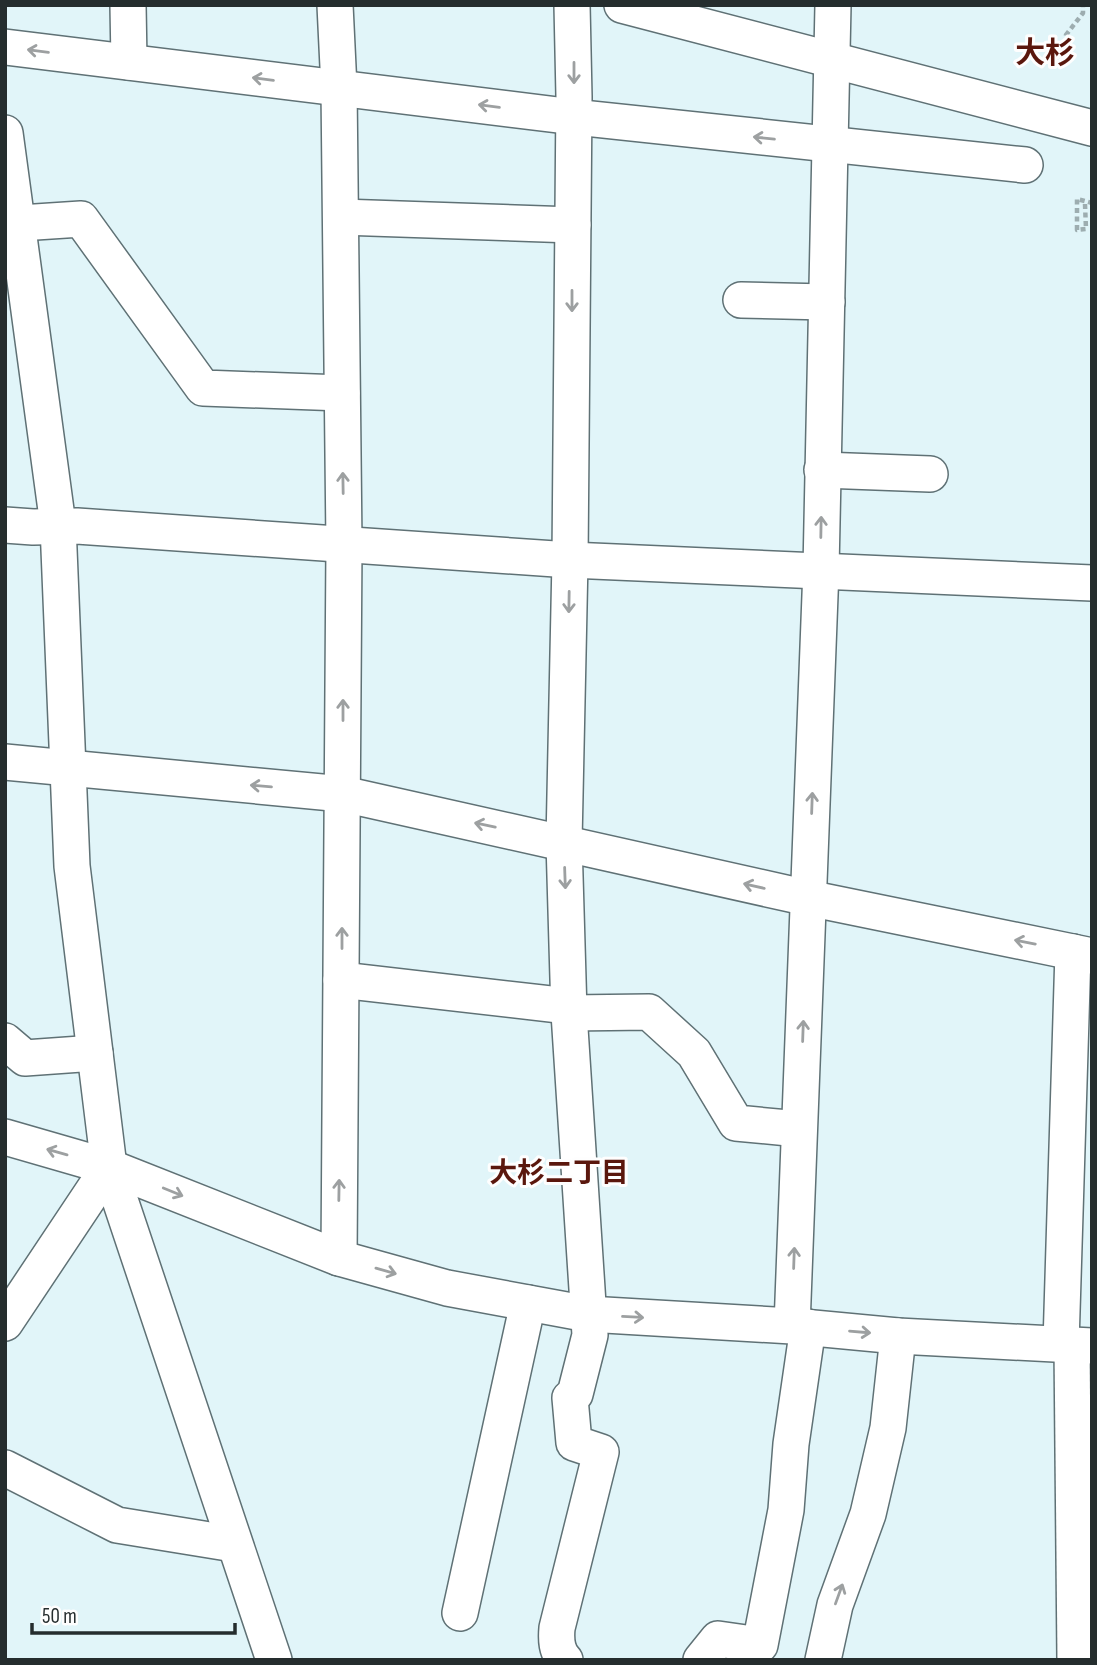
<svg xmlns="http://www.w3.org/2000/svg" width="1097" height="1665" font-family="'Sofia Sans Condensed','Noto Sans JP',sans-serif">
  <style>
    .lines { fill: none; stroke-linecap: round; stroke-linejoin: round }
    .minor-casing { stroke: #5f7175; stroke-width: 38 }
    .path { stroke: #9dadb0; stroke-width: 4.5; stroke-dasharray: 5 3.5; stroke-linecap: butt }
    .minor { stroke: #fff; stroke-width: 35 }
    .oneway { stroke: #9da0a1 }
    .labels { text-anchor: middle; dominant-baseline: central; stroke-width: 6; stroke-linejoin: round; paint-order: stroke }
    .neighbourhood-label { font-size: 28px; font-weight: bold; fill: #5a170d; stroke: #fefefe }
    .quarter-label { font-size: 30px; font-weight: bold; fill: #5a170d; stroke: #fefefe }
  </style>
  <rect width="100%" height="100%" fill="#e1f5f9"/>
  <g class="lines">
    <defs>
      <g id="minor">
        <path d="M128 5 129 62"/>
        <path d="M335 5 339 88 344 545 339 1258"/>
        <path d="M622 5 1092 128"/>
        <path d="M5 47 574 117 1025 165"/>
        <path d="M5 133 58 525 72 866 109 1167 274 1660"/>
        <path d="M341 217 573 225"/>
        <path d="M5 224 81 219 203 388 342 393"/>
        <path d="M741 300 827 302"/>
        <path d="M822 470 930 474"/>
        <path d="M5 525 33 527 77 526 570 560 1092 583"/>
        <path d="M5 762 343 794 808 898 1092 956"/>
        <path d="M341 980 568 1006"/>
        <path d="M569 1013 649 1012 694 1053 736 1123 799 1129"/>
        <path d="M5 1041 25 1058 95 1053"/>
        <path d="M5 1137 109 1167 339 1258 447 1288 588 1314 792 1326 898 1336 1092 1346"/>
        <path d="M5 1323 109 1167"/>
        <path d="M792 1326 821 569 833 5"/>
        <path d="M1061 1344 1073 952"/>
        <path d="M1072 1345 1075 1660"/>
        <path d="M5 1468 117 1525 234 1544"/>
        <path d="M460 1613 528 1303"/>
        <path d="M565 1660C556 1651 556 1639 557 1628L601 1452 574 1443 570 1398 575 1394 590 1335 569 1013 564 842 570 560 574 97 572 5"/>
        <path d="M701 1660 718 1639 760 1645 786 1510 791 1444 808 1327"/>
        <path d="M823 1660 835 1605 868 1514 888 1428 898 1336"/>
      </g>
    </defs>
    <use href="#minor" class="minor-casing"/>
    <g class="path">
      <path d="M1065 61 1066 35 1083 13V5"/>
      <path d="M1085 204 1086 229 1077 230V199L1092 203"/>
    </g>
    <use href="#minor" class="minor"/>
  </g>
  <defs><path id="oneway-shaft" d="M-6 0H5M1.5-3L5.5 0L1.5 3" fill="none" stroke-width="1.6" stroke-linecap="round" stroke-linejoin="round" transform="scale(1.75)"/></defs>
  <g class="oneway">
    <use href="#oneway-shaft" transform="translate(38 51) rotate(-173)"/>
    <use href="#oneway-shaft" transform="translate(574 73) rotate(90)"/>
    <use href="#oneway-shaft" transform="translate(263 79) rotate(-173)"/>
    <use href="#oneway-shaft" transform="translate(489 106) rotate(-173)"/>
    <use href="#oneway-shaft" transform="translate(764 138) rotate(-174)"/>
    <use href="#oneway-shaft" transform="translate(572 301) rotate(90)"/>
    <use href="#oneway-shaft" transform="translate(343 483) rotate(-91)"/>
    <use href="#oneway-shaft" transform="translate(821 527) rotate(-89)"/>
    <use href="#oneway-shaft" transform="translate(569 602) rotate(91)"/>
    <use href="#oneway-shaft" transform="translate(343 710) rotate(-90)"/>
    <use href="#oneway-shaft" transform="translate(261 786) rotate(-175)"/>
    <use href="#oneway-shaft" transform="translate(812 803) rotate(-88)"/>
    <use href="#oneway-shaft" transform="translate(485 825) rotate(-168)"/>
    <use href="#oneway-shaft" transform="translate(565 878) rotate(88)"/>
    <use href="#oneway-shaft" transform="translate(754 886) rotate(-167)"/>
    <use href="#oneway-shaft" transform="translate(342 938) rotate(-90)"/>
    <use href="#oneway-shaft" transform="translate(1025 942) rotate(-169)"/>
    <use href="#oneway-shaft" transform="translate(803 1031) rotate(-88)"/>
    <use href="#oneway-shaft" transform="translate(57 1152) rotate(-164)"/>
    <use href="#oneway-shaft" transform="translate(339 1190) rotate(-89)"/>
    <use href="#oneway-shaft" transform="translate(173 1192) rotate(22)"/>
    <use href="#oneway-shaft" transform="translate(794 1258) rotate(-88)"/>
    <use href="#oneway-shaft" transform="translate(386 1271) rotate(16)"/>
    <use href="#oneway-shaft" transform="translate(633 1317) rotate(3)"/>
    <use href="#oneway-shaft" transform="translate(860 1332) rotate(5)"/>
    <use href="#oneway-shaft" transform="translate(839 1594) rotate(-70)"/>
  </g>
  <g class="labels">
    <g class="neighbourhood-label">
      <text x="559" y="1173">大杉二丁目</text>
    </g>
    <g class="quarter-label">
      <text x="1045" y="54">大杉</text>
    </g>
  </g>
  <rect width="1097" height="1665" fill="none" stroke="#252d2e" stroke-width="14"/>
  <path d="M32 1623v10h203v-10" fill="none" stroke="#252d2e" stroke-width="3.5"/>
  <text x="42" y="1623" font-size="21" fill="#252d2e" stroke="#fefefe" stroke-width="5" paint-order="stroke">50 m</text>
</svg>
